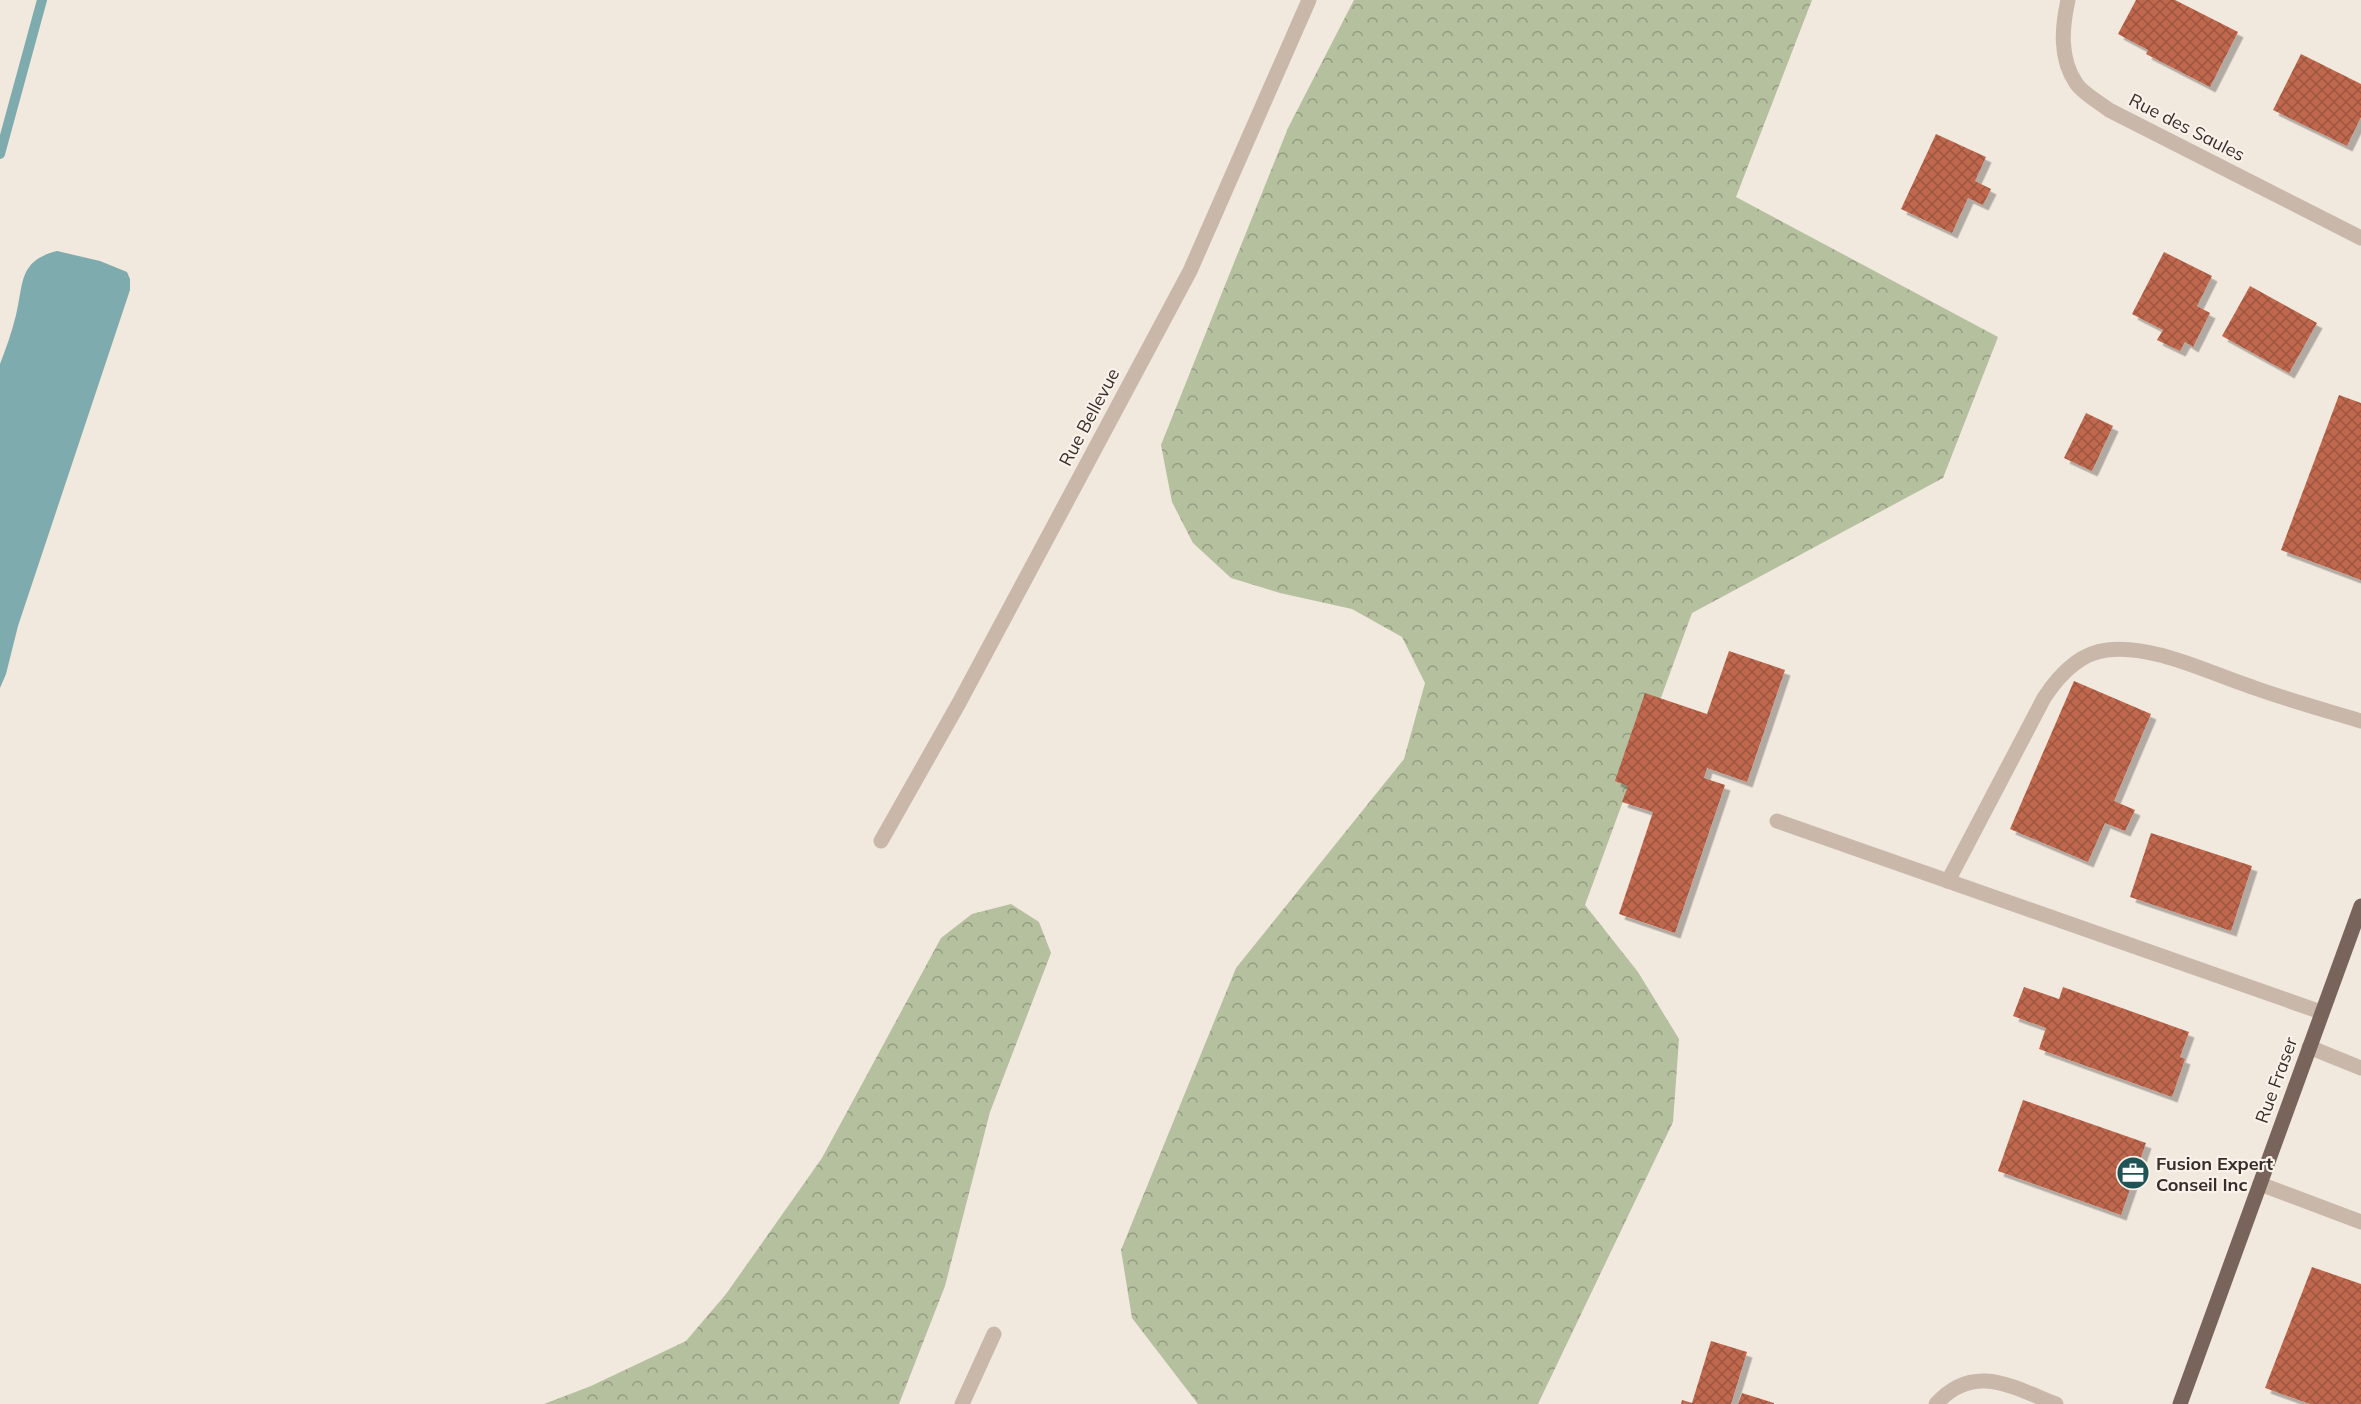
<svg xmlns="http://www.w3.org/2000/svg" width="2361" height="1404" font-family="Mulish,sans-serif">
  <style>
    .forest { fill: url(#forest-crowns) }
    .water { fill: #7eabad }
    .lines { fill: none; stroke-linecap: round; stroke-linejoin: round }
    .stream { stroke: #7eabad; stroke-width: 10 }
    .building { fill: url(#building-cross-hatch); filter: url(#shadow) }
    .service { stroke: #c9b8aa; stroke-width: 15 }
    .minor { stroke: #c9b8aa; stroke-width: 15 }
    .primary { stroke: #78645b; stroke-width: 15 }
    .labels { text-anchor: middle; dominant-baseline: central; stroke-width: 4.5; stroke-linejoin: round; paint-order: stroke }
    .street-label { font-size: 18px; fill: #372d29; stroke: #f9f2ea }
    .poi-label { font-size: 18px; font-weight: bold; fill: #372d29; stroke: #f9f2ea; text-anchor: start }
  </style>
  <defs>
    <pattern id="forest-crowns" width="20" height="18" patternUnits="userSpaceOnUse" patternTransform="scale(1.5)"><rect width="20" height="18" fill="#b5c09e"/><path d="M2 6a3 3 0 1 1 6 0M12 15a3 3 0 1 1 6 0" fill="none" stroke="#949c81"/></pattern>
    <pattern id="building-cross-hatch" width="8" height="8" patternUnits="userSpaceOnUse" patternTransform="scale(1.5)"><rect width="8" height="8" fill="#c0674d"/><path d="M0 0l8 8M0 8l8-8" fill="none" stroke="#9d5540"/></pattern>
    <filter id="shadow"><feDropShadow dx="5.5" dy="5.5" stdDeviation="0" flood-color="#0004"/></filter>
  </defs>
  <rect width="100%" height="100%" fill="#f1e8de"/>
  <g class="forest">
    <path d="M1354 0H1812L1736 197 1998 337 1943 478 1692 613 1585 905 1638 972 1679 1039 1673 1122 1538 1404H1198L1132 1318 1121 1250 1236 968 1404 759 1425 683 1402 637 1352 609 1280 593 1231 578 1193 543 1172 502 1161 445 1288 128Z"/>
    <path d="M1011 904 1039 922 1051 953 990 1112 945 1286 899 1404H544L591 1386 686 1341 726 1294 822 1158 941 938 972 914Z"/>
  </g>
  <path class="water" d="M57 251 100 261 127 272 130 279V290L18 626 6 674 0 688V364C6 348 12 332 16 315 24 283 18 261 57 251Z"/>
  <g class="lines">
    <path class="stream" d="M0 154 42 0"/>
  </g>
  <g class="building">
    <path d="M2136 0H2175L2238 32 2210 87 2146 54 2148 50 2118 34Z"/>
    <path d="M2301 54 2361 84V117L2347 146 2273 110Z"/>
    <path d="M1936 134 1986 157 1975 181 1991 189 1983 205 1968 198 1952 233 1901 209Z"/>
    <path d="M2164 252 2212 276 2197 306 2210 313 2193 347 2185 342 2180 351 2157 340 2163 330 2132 314Z"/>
    <path d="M2250 286 2317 323 2289 373 2222 336Z"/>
    <path d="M2339 395 2361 403V580L2281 550Z"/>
    <path d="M2086 413 2113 426 2092 471 2064 458Z"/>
    <path d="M1729 651 1785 670 1747 782 1707 768 1704 778 1725 785 1675 933 1619 914 1653 812 1622 802 1628 786 1615 781 1645 693 1707 714Z"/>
    <path d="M2074 681 2151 714 2114 801 2135 810 2125 831 2105 823 2088 862 2010 829Z"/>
    <path d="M2151 833 2252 866 2231 931 2130 897Z"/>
    <path d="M2024 987 2059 999 2063 987 2189 1032 2180 1057 2185 1059 2172 1097 2039 1049 2046 1028 2013 1016Z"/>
    <path d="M2023 1100 2146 1143 2121 1215 1998 1171Z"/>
    <path d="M2312 1267 2361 1284V1404H2310L2265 1388Z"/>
    <path d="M1711 1341 1747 1352 1731 1404H1681L1682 1400 1692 1403Z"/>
    <path d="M1742 1393 1774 1403V1404H1738Z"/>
  </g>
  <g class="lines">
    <g class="service">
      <path d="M1777 821 2321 1012"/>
      <path d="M881 841 959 703 1190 271 1309 0"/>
      <path d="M1948 881 2044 698C2059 675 2079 653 2107 650 2153 644 2209 673 2252 687 2288 700 2325 710 2361 721"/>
      <path d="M2309 1047 2361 1068"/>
      <path d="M2260 1184 2361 1222"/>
      <path d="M962 1404 994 1334"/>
      <path d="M1936 1404C1974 1362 2012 1387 2056 1404"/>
    </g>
    <path class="minor" d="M2068 0C2062 27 2059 58 2076 83 2082 93 2099 102 2109 110L2361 238"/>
    <path class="primary" d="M2180 1404 2361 906"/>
  </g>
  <defs>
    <symbol id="office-disc" viewBox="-11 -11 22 22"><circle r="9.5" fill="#205356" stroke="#f9f2ea"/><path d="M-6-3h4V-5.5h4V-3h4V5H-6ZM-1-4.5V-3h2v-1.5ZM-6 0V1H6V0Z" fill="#fff"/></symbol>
  </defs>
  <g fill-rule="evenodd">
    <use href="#office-disc" x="2114" y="1154" width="38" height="38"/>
  </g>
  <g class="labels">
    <g class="street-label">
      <text transform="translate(2187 127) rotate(27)">Rue des Saules</text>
      <text transform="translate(1089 417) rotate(-62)">Rue Bellevue</text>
      <text transform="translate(2276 1080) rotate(-70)">Rue Fraser</text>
    </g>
    <g class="poi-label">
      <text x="2156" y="1163">Fusion Expert<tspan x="2156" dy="21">Conseil Inc</tspan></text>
    </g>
  </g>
</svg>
